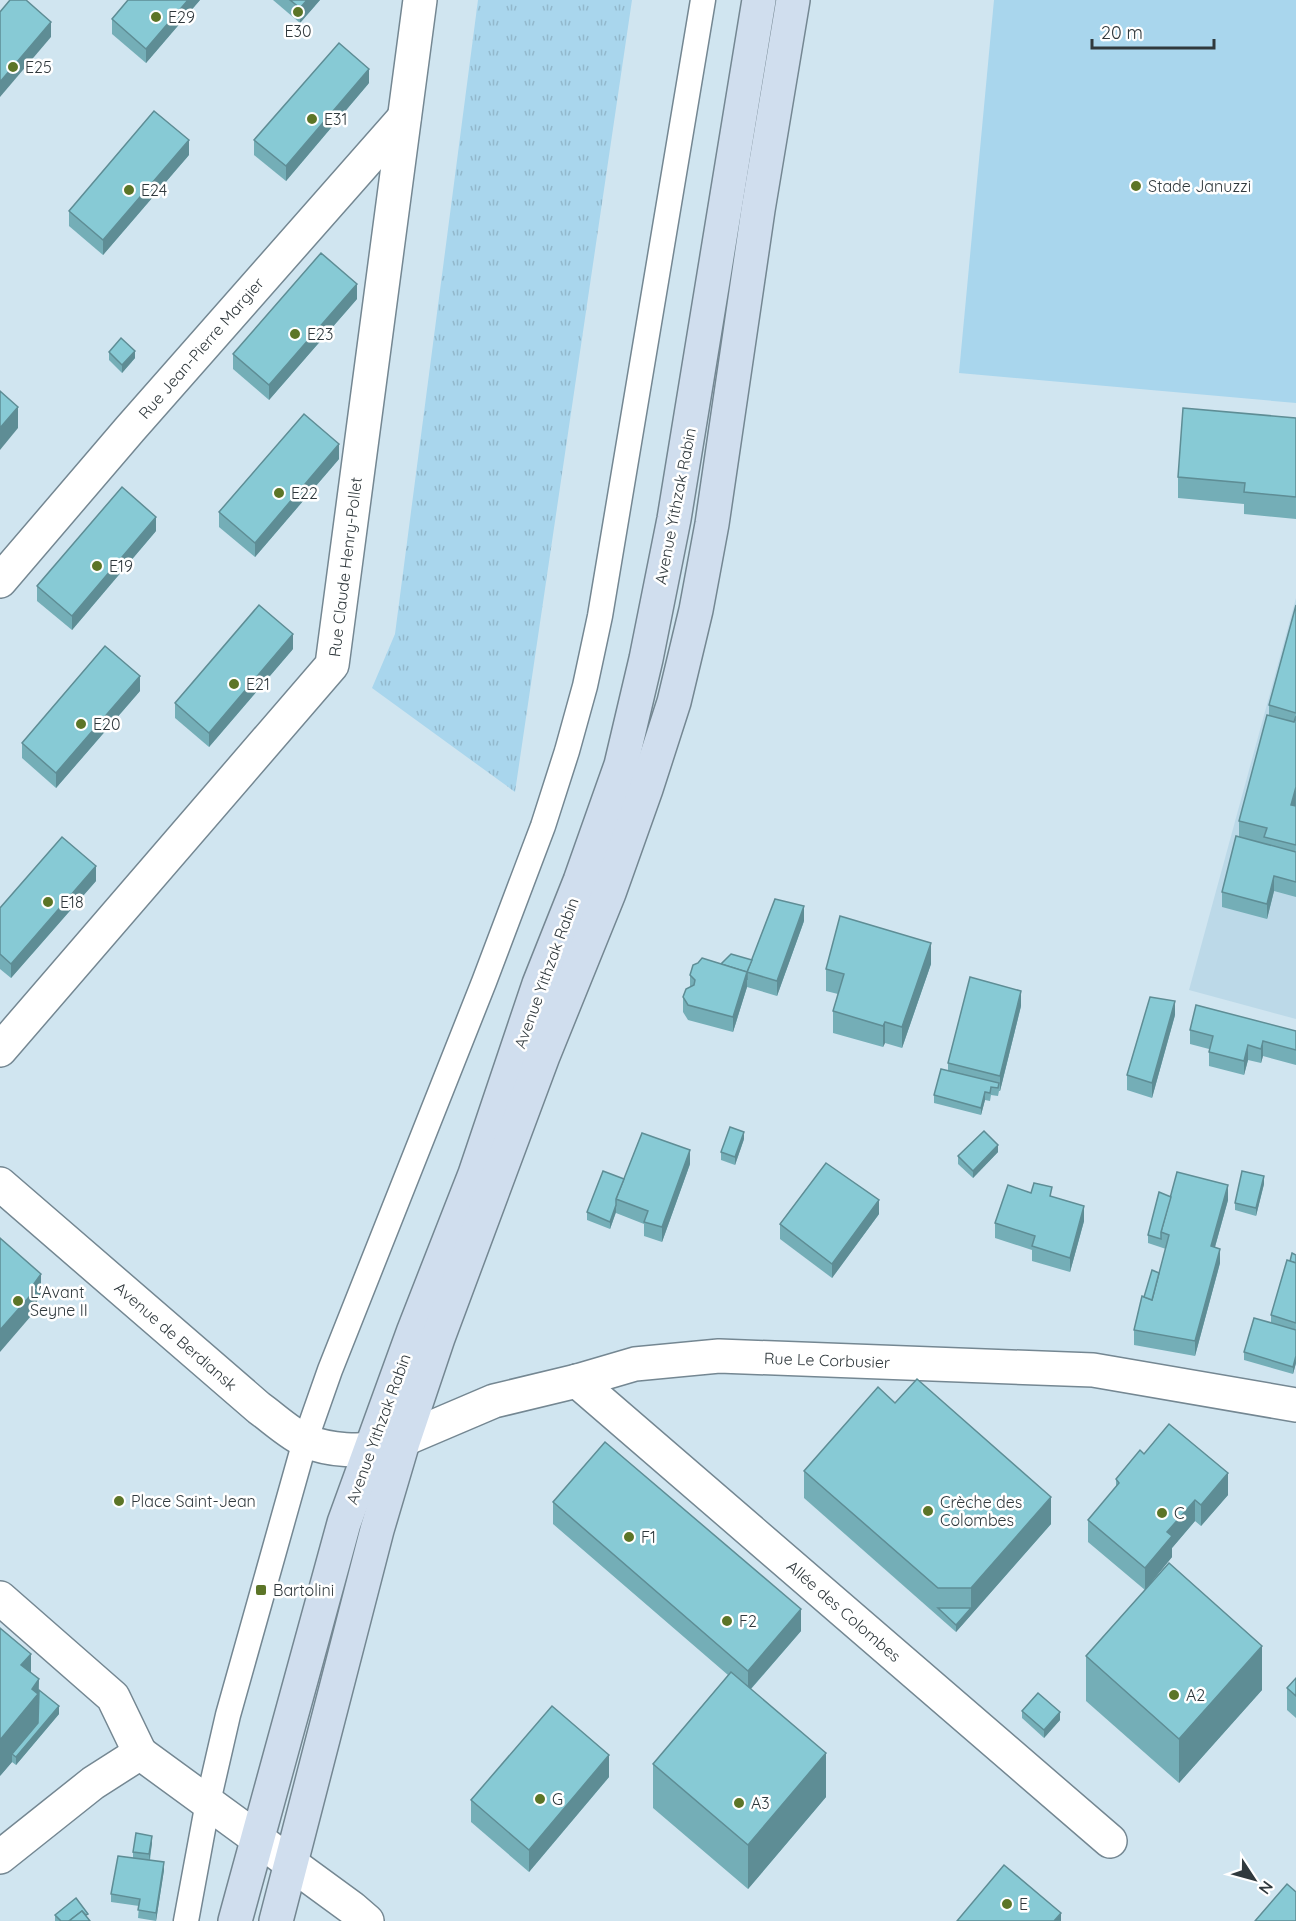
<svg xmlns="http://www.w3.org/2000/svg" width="1296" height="1921" font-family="Quicksand,sans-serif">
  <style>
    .built { fill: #bcd9e8 }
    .grass { fill: url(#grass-tufts) }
    .garden { fill: #a9d6ed }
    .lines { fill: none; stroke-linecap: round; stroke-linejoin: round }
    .lane-casing { stroke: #748792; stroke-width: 27 }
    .street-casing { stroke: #748792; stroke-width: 36 }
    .secondary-casing { stroke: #748792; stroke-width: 36 }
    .lane { stroke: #fff; stroke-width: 24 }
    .street { stroke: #fff; stroke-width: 33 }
    .secondary { stroke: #d0deee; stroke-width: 33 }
    .wall { fill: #74aeb7 }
    .shaded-wall { fill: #5e8d95 }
    .building { fill: #87cad5; stroke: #5e8d95; stroke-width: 1.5 }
    .poi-dot { fill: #5c7527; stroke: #fff; stroke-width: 2 }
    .labels { text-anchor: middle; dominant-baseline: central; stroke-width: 5; stroke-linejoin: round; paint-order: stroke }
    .poi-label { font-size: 16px; fill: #30393d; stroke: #fff; text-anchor: start }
    .street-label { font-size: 16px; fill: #30393d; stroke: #fff }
  </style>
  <defs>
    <pattern id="grass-tufts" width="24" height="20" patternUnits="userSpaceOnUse" patternTransform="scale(1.5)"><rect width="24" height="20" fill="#a9d6ed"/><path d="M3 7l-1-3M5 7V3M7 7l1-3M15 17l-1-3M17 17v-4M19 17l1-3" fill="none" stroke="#92b8cc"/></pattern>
  </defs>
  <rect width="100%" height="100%" fill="#d0e5f0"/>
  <path class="built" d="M1296 598V1019L1189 990Z"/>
  <path class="grass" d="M478 0H632L515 792 372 688 395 634Z"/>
  <path class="garden" d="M994 0H1296V403L959 373Z"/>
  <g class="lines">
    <defs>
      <path id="lane" d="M186 1921 208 1802 228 1715 305 1441 330 1370 484 982 543 826 567 751 585 686 600 616 703 0"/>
      <g id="street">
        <path d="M0 581 130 429 404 118"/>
        <path d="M0 1050 332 665 420 0"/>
        <path d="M0 1184 259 1408C273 1418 291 1435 306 1441 330 1451 361 1452 386 1447L494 1401 577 1381 635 1364 719 1356 1093 1370 1296 1405"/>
        <path d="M577 1381 1110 1841"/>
        <path d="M0 1598 113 1697 140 1753"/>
        <path d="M140 1753 352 1908 367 1921"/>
        <path d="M0 1857 93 1783 140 1753"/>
      </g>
      <g id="secondary">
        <path d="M235 1921 344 1523 414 1330 475 1174 539 984 580 881 621 765 646 659 674 519 759 0"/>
        <path d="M276 1921 377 1530 403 1442 438 1338 543 1056 609 893 646 789 674 702 696 610 712 524 758 210 793 0"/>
      </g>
    </defs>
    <use href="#lane" class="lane-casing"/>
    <use href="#street" class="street-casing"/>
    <use href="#secondary" class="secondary-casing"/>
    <use href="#lane" class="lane"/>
    <use href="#street" class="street"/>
    <use href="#secondary" class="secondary"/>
  </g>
  <g class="wall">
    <path d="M128 0H200L146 63 112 34V19Z"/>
    <path d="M273 0H320L300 23Z"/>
    <path d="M369 83 286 181 254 155V140Z"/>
    <path d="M189 155 103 255 69 226V211Z"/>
    <path d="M357 299 269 400 233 369V354Z"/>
    <path d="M109 352 135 358 122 373 109 360Z"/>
    <path d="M1296 418V519L1244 514V504L1178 498V477Z"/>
    <path d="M339 459 255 557 219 527V512Z"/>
    <path d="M156 531 72 630 37 601V586Z"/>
    <path d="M1296 605V897L1274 891 1267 919 1222 907V892L1239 837V821L1269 715V705Z"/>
    <path d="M293 649 209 747 175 718V703Z"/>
    <path d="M140 691 56 788 22 758V743Z"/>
    <path d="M96 881 11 978 0 969V908Z"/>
    <path d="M804 921 777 996 747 987 733 1032 688 1020 683 1012V997L690 987V975L698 963 721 964 752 960Z"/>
    <path d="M931 964 902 1048 885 1043 883 1047 833 1033V1011L838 994 826 991V969Z"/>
    <path d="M1021 1006 1000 1091H999L998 1096 991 1095 990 1101 985 1100 981 1115 934 1103V1095L948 1070V1063Z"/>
    <path d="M1175 1015 1152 1098 1127 1090V1075Z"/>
    <path d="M1190 1030 1296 1031V1065L1263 1056 1261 1063 1248 1060 1244 1075 1209 1066V1049L1190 1044Z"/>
    <path d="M744 1139 735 1165 721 1160V1152Z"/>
    <path d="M998 1152 973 1178 958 1164V1156Z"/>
    <path d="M690 1164 662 1242 644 1236V1224L616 1213V1212L610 1229 587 1220V1212L624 1179Z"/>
    <path d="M1264 1184 1256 1216 1235 1210V1203Z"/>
    <path d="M1031 1193 1052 1197 1084 1221 1070 1272 1032 1261V1250L995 1238V1223Z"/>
    <path d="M1171 1197 1228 1200 1215 1247 1220 1263 1195 1356 1134 1345V1330L1144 1297 1159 1273 1166 1249 1148 1243V1235Z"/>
    <path d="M879 1214 832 1278 780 1239V1224Z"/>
    <path d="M1296 1255V1363L1293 1374 1244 1360V1352L1271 1323V1315Z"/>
    <path d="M895 1403 1051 1524 956 1632 804 1498V1471Z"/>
    <path d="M1116 1479 1228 1495 1201 1526 1195 1521 1172 1548V1557L1145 1590 1088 1542V1520L1116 1487Z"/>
    <path d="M553 1502 801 1631 751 1689 826 1797 748 1889 653 1808V1764L728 1675 553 1524Z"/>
    <path d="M1086 1656 1262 1690 1179 1783 1086 1701Z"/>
    <path d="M1296 1678V1718L1287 1710V1688Z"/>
    <path d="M39 1690 59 1714 16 1765 12 1762 0 1776Z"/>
    <path d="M1022 1711 1060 1720 1044 1738 1022 1718Z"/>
    <path d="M609 1777 529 1872 471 1822V1800Z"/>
    <path d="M152 1843 150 1860 164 1870 156 1921 138 1918 139 1906 111 1902V1894L133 1858V1852Z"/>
    <path d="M55 1915 88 1918 90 1921H55Z"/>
  </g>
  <g class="shaded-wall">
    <path d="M188 0H200L146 63V49Z"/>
    <path d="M307 0H320L300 23V8Z"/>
    <path d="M51 22V37L0 97V82Z"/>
    <path d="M369 69V83L286 181V166Z"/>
    <path d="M189 140V155L103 255V240Z"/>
    <path d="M357 284V299L269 400V385Z"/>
    <path d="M135 351V358L122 373V365Z"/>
    <path d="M18 407V428L0 450V428Z"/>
    <path d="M339 444V459L255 557V543Z"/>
    <path d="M156 517V531L72 630V616Z"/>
    <path d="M293 634V649L209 747V733Z"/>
    <path d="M140 676V691L56 788V773Z"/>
    <path d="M1296 787V808L1291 805Z"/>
    <path d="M96 866V881L11 978V964Z"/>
    <path d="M1274 876V891L1267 919V904Z"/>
    <path d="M804 906V921L777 996V981Z"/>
    <path d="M931 943V964L902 1048V1027Z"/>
    <path d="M747 972V987L733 1032V1017Z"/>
    <path d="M1021 991V1006L1000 1091V1076Z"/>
    <path d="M1175 1001V1015L1152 1098V1083Z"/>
    <path d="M885 1022V1043L883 1047V1026Z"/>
    <path d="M1263 1041V1056L1261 1063V1049Z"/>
    <path d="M1248 1045V1060L1244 1075V1061Z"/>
    <path d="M985 1092V1100L981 1115V1108Z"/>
    <path d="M744 1132V1139L735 1165V1157Z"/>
    <path d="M998 1145V1152L973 1178V1171Z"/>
    <path d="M690 1150V1164L662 1242V1227Z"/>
    <path d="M1264 1176V1184L1256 1216V1208Z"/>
    <path d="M1228 1185V1200L1211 1261V1246Z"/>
    <path d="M879 1200V1214L832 1278V1264Z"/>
    <path d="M616 1205V1212L610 1229V1222Z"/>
    <path d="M1084 1206V1221L1070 1272V1258Z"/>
    <path d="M1220 1249V1263L1195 1356V1341Z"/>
    <path d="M41 1274V1295L37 1301V1309L0 1352V1330Z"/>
    <path d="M1296 1356V1363L1293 1374V1367Z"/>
    <path d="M1228 1473V1495L1201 1526V1505Z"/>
    <path d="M1051 1497V1524L956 1632V1625L971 1608V1588Z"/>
    <path d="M1195 1500V1521L1172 1548V1557L1145 1590V1568L1167 1532Z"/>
    <path d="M801 1609V1631L748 1692V1671Z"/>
    <path d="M1262 1646V1690L1179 1783V1739Z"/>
    <path d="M31 1654V1690L21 1665Z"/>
    <path d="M39 1679 38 1730 12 1754V1762L0 1776V1740L32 1689Z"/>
    <path d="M59 1706V1714L16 1765V1757Z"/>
    <path d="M1060 1712V1720L1044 1738V1730Z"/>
    <path d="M826 1753V1797L748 1889V1845Z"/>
    <path d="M609 1755V1777L529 1872V1850Z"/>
    <path d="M152 1836V1843L149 1862V1854Z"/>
    <path d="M164 1862V1870L156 1921V1913Z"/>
    <path d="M1061 1913V1921H1054Z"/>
  </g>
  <g class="building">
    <path d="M10 0H26L51 22 0 82V12Z"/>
    <path d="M128 0H188L146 49 112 19Z"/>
    <path d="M290 0H307L300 8Z"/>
    <path d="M339 43 369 69 286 166 254 140Z"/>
    <path d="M154 111 189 140 103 240 69 211Z"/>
    <path d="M321 253 357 284 269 385 233 354Z"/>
    <path d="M121 338 135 351 122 365 109 352Z"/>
    <path d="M0 391 18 407 0 428Z"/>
    <path d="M1183 408 1296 418V497L1244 492 1245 483 1178 477Z"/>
    <path d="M304 414 339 444 255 543 219 512Z"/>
    <path d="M122 487 156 517 72 616 37 586Z"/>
    <path d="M259 605 293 634 209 733 175 703Z"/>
    <path d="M1296 605V713L1269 705Z"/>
    <path d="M105 646 140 676 56 773 22 743Z"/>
    <path d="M1267 715 1294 722 1296 716V787L1291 805 1296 806V845L1264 837 1267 828 1239 821Z"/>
    <path d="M1236 836 1296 852V882L1274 876 1267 904 1222 892Z"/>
    <path d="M62 837 96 866 11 964 0 954V908Z"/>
    <path d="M775 899 804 906 777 981 747 972Z"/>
    <path d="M840 916 931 943 902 1027 885 1022 883 1026 833 1011 844 974 826 969Z"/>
    <path d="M731 954 752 960 747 972V980V972L721 964Z"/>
    <path d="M702 958 747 972 733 1017 688 1005 683 997 686 989 694 985 695 980 690 975 693 965 698 963Z"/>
    <path d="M970 977 1021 991 1000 1076 948 1063Z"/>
    <path d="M1150 997 1175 1001 1152 1083 1127 1075Z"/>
    <path d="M1196 1005 1296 1031V1050L1263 1041 1261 1049 1248 1045 1244 1061 1209 1052 1213 1036 1190 1030Z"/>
    <path d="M941 1069 999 1083 998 1088 991 1087 990 1093 985 1092 981 1108 934 1095Z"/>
    <path d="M730 1127 744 1132 735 1157 721 1152Z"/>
    <path d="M984 1131 998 1145 973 1171 958 1156Z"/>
    <path d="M642 1133 690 1150 662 1227 644 1222 648 1211 616 1199Z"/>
    <path d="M826 1163 879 1200 832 1264 780 1224Z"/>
    <path d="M603 1171 624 1179 616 1199V1205L610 1222 587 1212Z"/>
    <path d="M1242 1171 1264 1176 1256 1208 1235 1203Z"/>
    <path d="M1177 1172 1228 1185 1211 1246 1220 1249 1195 1341 1134 1330 1142 1296 1152 1300 1169 1235 1161 1232Z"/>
    <path d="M1034 1183 1052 1187 1050 1196 1084 1206 1070 1258 1032 1246 1035 1236 995 1223 1008 1185 1031 1193Z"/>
    <path d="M1159 1192 1171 1197 1161 1232V1239L1148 1235Z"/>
    <path d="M0 1238 41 1274 33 1285 37 1288 0 1330Z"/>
    <path d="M1292 1253 1296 1255V1263L1290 1261Z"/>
    <path d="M1287 1260 1296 1263V1323L1271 1315Z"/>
    <path d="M1152 1270 1159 1273 1152 1300 1144 1297Z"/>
    <path d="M1254 1318 1296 1330V1356L1293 1367 1244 1352Z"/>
    <path d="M917 1379 1051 1497 971 1588H938L804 1471 878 1387 895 1403Z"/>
    <path d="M1169 1424 1228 1473 1201 1505 1195 1500 1167 1532 1172 1536 1145 1568 1088 1520 1119 1483 1116 1479 1140 1450 1144 1454Z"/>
    <path d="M605 1442 801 1609 748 1671 553 1502Z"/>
    <path d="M1169 1563 1262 1646 1179 1739 1086 1656Z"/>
    <path d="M938 1608H971L956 1625Z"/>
    <path d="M0 1628 31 1654 21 1665 39 1679 32 1689 38 1694 0 1740Z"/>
    <path d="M731 1672 826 1753 748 1845 653 1764Z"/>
    <path d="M1296 1678V1696L1287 1688Z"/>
    <path d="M39 1690 59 1706 16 1757 12 1754 38 1723Z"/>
    <path d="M1038 1693 1060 1712 1044 1730 1022 1711Z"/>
    <path d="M552 1706 609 1755 529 1850 471 1800Z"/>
    <path d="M136 1833 152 1836 149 1854 133 1852Z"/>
    <path d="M118 1856 164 1862 156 1913 138 1910 140 1899 111 1894Z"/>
    <path d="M1004 1865 1061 1913 1054 1921H957Z"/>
    <path d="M1287 1884 1296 1892V1921H1255Z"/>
    <path d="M76 1898 88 1914 86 1915 82 1911 69 1921H61L55 1915Z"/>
    <path d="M82 1911 90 1921H69Z"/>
  </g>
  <g class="poi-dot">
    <circle cx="298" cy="12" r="6"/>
    <circle cx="156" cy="17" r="6"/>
    <circle cx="13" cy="67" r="6"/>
    <circle cx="312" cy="119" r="6"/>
    <circle cx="1136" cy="186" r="6"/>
    <circle cx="129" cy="190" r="6"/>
    <circle cx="295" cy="334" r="6"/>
    <circle cx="279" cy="493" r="6"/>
    <circle cx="97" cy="566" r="6"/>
    <circle cx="234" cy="684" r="6"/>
    <circle cx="81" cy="724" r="6"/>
    <circle cx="48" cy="902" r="6"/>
    <circle cx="18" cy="1301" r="6"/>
    <circle cx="119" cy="1501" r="6"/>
    <circle cx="928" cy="1511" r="6"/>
    <circle cx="1162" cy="1513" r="6"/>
    <circle cx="629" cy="1537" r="6"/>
    <rect x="255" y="1584" width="12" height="12" rx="3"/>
    <circle cx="727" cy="1621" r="6"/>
    <circle cx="1174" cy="1695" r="6"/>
    <circle cx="540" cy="1799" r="6"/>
    <circle cx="739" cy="1803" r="6"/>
    <circle cx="1007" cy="1904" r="6"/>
  </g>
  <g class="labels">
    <g class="poi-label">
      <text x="168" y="17">E29</text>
      <text x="298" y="31" text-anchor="middle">E30</text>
      <text x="25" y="67">E25</text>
      <text x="324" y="119">E31</text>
      <text x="1148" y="186">Stade Januzzi</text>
      <text x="141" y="190">E24</text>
      <text x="307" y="334">E23</text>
      <text x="291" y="493">E22</text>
      <text x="109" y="566">E19</text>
      <text x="246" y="684">E21</text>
      <text x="93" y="724">E20</text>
      <text x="60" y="902">E18</text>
      <text x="30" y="1292">L'Avant<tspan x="30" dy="18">Seyne II</tspan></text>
      <text x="131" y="1501">Place Saint-Jean</text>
      <text x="940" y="1502">Crèche des<tspan x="940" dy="18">Colombes</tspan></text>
      <text x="1174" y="1513">C</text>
      <text x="641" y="1537">F1</text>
      <text x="273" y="1590">Bartolini</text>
      <text x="739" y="1621">F2</text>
      <text x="1186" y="1695">A2</text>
      <text x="552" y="1799">G</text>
      <text x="751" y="1803">A3</text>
      <text x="1019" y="1904">E</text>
    </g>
    <g class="street-label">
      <text transform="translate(201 348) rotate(-49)">Rue Jean-Pierre Margier</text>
      <text transform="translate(675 506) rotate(-79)">Avenue Yithzak Rabin</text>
      <text transform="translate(345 567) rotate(-83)">Rue Claude Henry-Pollet</text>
      <text transform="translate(546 973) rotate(-70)">Avenue Yithzak Rabin</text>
      <text transform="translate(176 1336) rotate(41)">Avenue de Berdiansk</text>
      <text transform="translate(827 1360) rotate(2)">Rue Le Corbusier</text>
      <text transform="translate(378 1429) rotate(-70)">Avenue Yithzak Rabin</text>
      <text transform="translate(844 1611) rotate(41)">Allée des Colombes</text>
    </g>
  </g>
  <g transform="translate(1254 1879) rotate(126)" stroke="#ffffff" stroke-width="4.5" paint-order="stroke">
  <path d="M0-4.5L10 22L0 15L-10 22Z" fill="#30393d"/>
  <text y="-9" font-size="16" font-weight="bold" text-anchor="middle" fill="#30393d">N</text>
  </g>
  <path d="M1092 39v9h122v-9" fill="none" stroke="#30393d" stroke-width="3"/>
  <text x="1101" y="39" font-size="18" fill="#30393d" stroke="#ffffff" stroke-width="4.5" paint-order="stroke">20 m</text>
</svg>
